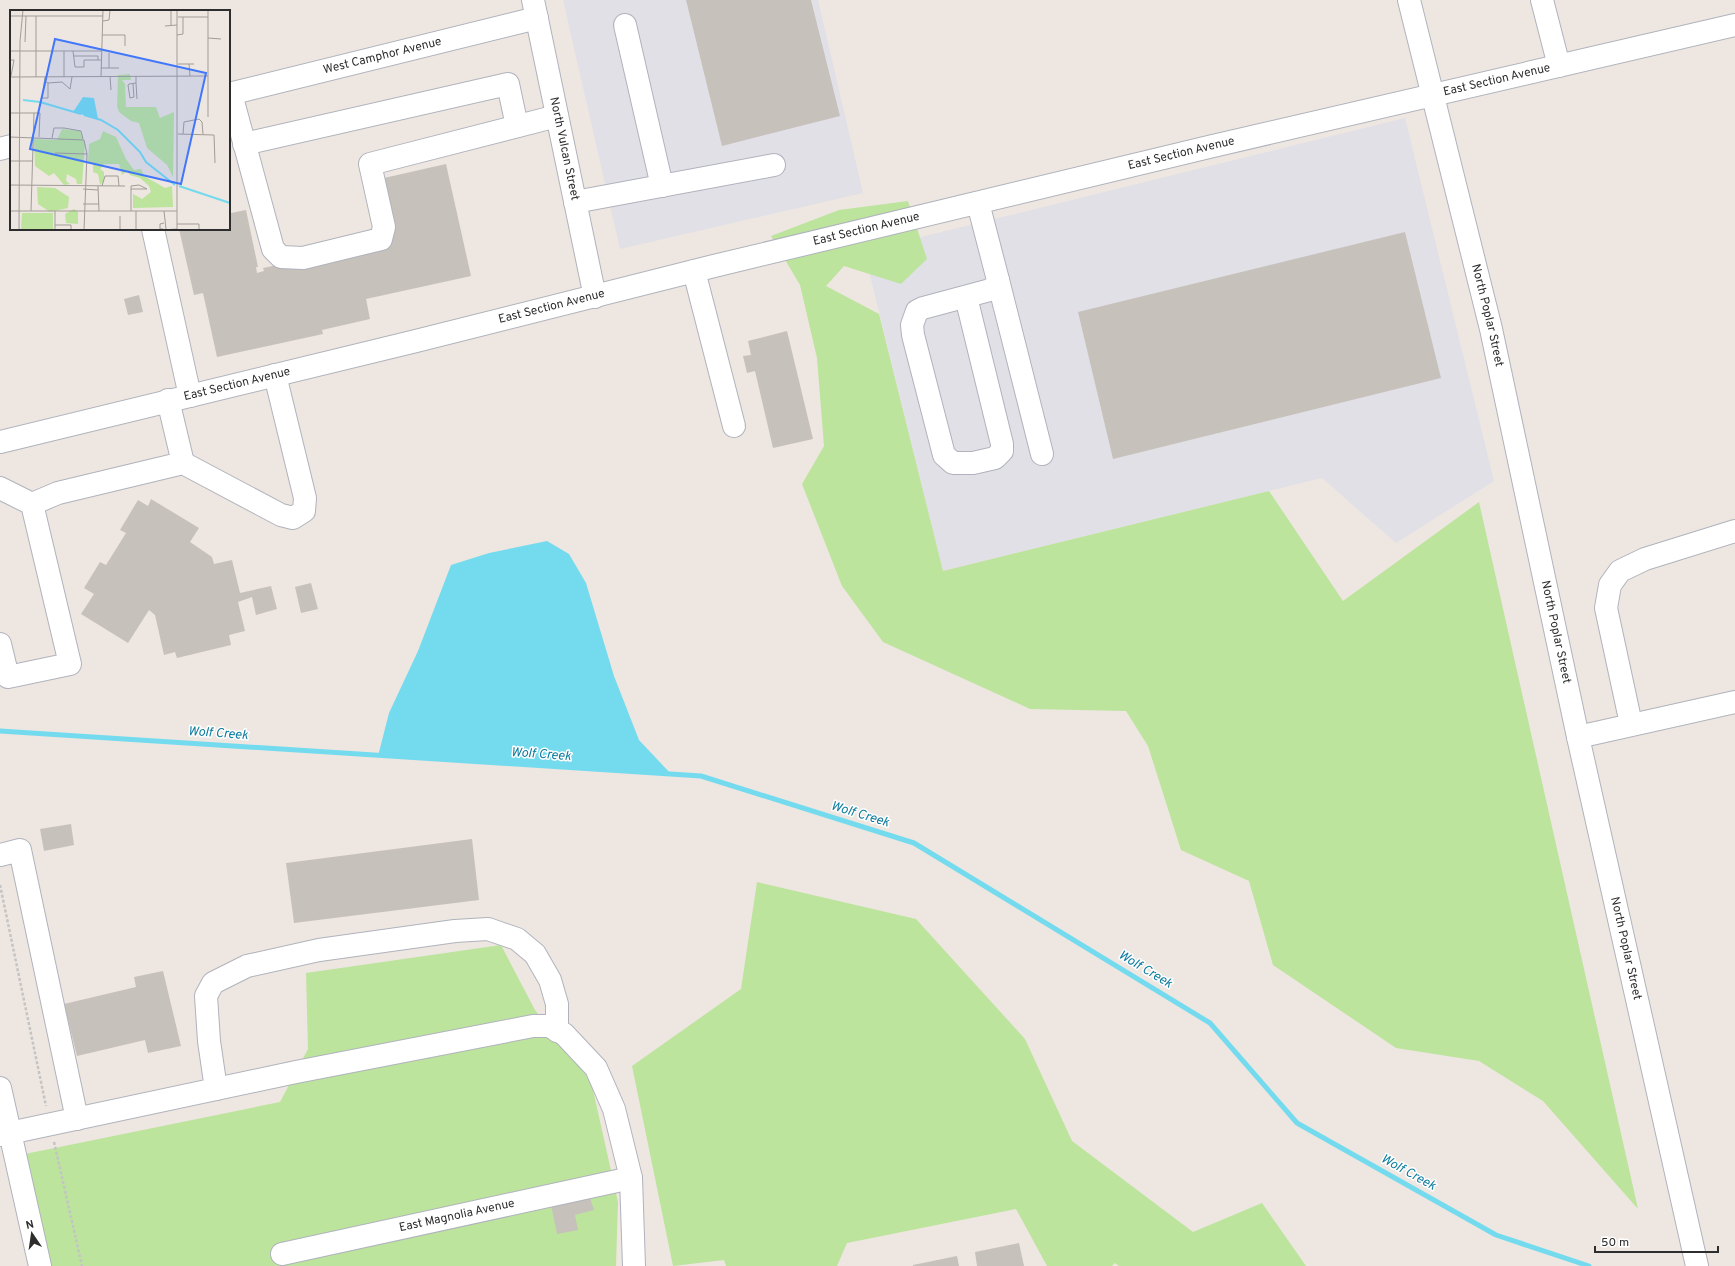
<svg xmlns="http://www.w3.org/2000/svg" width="1735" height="1266" font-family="Overpass,sans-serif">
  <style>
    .industrial { fill: #e1e0e7 }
    .green { fill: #bce49d }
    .water { fill: #74dbef }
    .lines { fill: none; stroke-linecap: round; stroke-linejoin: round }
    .stream { stroke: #74dbef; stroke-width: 5 }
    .building { fill: #c7c1bb }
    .minor-casing { stroke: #b0b3bd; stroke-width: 24 }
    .path { stroke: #c4c4c4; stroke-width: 2.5; stroke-dasharray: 3 2; stroke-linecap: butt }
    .minor { stroke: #fff; stroke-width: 22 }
    .labels { text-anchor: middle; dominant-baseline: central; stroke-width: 3; stroke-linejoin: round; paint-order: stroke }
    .street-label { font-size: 12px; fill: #2d2d2d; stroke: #fff }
    .water-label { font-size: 13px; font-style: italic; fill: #0e7d9f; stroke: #fff }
    .inset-river { fill: none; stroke: #74dbef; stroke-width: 2 }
    .inset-road { fill: none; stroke: #a19c98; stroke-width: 1 }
    .view { fill: #4177f9; fill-opacity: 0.15; stroke: #4177f9; stroke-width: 2 }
    .inset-edge { fill: none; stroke: #2d2d2d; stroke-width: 2 }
  </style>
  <rect width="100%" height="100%" fill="#eee6e0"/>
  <g class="industrial">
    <path d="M563 0H818L863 193 620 249Z"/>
    <path d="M1405 118 1494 481 1396 543 1322 478 943 571 864 251Z"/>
  </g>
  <g class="green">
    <path d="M908 201 927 259 901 284 844 266 826 286 879 314 943 571 1269 491 1343 601 1479 502 1638 1209 1543 1101 1479 1061 1396 1048 1273 965 1249 881 1181 850 1148 746 1126 711 1030 709 883 642 842 586 802 484 824 446 817 358 800 285 771 236 839 210Z"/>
    <path d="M757 882 916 919 1025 1039 1072 1141 1193 1232 1262 1203 1306 1266H1119L1115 1263 1112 1266H1047L1016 1209 847 1243 837 1266H726L724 1260 673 1266 632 1066 741 989Z"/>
    <path d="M501 945 535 1010 591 1081 618 1202 616 1266H52L25 1154 280 1102 308 1049 306 973Z"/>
  </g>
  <path class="water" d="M547 541 569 554 586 583 614 676 639 740 671 774 378 756 389 713 418 651 451 565 489 553Z"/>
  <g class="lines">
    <path class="stream" d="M0 731 701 776 914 843 1210 1023 1297 1123 1496 1235 1589 1266"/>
  </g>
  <g class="building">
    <path d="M686 0H811L840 116 722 146Z"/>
    <path d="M446 164 471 276 366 299 370 319 322 330 323 334 217 357 203 293 194 295 179 229H229V210L231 213 246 210 258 267H256L257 273 264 271 263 268 383 243 395 224 384 178Z"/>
    <path d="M1405 232 1441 378 1113 459 1078 312Z"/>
    <path d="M139 295 143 312 128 315 124 299Z"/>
    <path d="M787 331 813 439 773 448 755 371 747 373 743 356 751 355 748 341Z"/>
    <path d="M151 499 199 528 190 542 212 557 214 564 232 560 240 593 271 586 277 609 256 615 252 597 238 602 245 631 229 635 231 645 177 658 175 652 164 655 155 615 149 610 128 643 81 614 94 594 84 588 100 562 106 565 126 533 120 530 138 500 148 506Z"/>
    <path d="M311 583 318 609 301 613 295 587Z"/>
    <path d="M71 824 74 845 44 851 40 829Z"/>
    <path d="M472 839 479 900 294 923 286 863Z"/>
    <path d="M163 971 181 1046 148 1053 145 1040 77 1056 64 1004 136 987 134 977Z"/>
    <path d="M561 1182 563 1191 586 1186 594 1210 575 1215 578 1230 557 1234 547 1185Z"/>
    <path d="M1019 1243 1024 1266H977L975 1252Z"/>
    <path d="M957 1256 959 1266H913V1265Z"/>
  </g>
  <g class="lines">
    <defs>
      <g id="minor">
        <path id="s1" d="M533 0 595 297"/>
        <path id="s2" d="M1409 0 1491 329 1578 737 1697 1266"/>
        <path d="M1542 0 1559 66"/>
        <path d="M625 25 662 186"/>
        <path id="s3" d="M229 94 537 18"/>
        <path d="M231 94 273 249 281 257 303 258 381 239 384 227 370 164 557 116"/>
        <path d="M244 144 508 84 517 126"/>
        <path d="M0 149 11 146"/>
        <path d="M575 202 774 165"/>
        <path d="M153 229 190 396"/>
        <path d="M694 271 734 426"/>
        <path d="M998 280 1042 454"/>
        <path d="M966 297 1002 444V451L995 458 973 463H953L944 455 913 335 912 325 917 311 923 308 990 290 997 285 998 280 978 203"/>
        <path d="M168 400 183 463"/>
        <path id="s4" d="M0 442 416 341 714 266 1213 146 1735 25"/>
        <path d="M0 488 32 504 70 664 8 677 0 644"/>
        <path d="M32 504 58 493 183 463 281 515 293 518 304 511 305 498 275 375"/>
        <path d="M1631 724 1606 608 1610 585 1620 571 1645 559 1735 531"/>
        <path d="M1578 737 1735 702"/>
        <path d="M0 855 20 850 77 1119"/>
        <path d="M0 1088 40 1266"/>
        <path d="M216 1089 209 1041 206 996 213 983 247 966 319 950 455 931 488 929 517 939 535 954 550 980 557 1004V1031"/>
        <path d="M0 1135 296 1072 533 1026H549L564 1034 596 1068 614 1109 631 1178 634 1266"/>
        <path id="s5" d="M282 1254 631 1178"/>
      </g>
    </defs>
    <use href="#minor" class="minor-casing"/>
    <g class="path">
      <path d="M0 885 46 1106"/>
      <path d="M54 1142 82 1266"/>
    </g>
    <use href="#minor" class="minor"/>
  </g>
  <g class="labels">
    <g class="street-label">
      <text stroke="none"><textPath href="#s3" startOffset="158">West Camphor Avenue</textPath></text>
      <text stroke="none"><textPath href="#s4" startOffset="1540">East Section Avenue</textPath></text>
      <text stroke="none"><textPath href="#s1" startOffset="152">North Vulcan Street</textPath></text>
      <text stroke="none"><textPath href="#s4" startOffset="1216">East Section Avenue</textPath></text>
      <text stroke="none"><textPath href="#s4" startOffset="892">East Section Avenue</textPath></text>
      <text stroke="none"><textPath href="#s4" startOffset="568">East Section Avenue</textPath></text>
      <text stroke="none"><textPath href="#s2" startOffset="325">North Poplar Street</textPath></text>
      <text stroke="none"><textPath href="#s4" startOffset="244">East Section Avenue</textPath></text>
      <text stroke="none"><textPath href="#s2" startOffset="649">North Poplar Street</textPath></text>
      <text stroke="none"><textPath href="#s2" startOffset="973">North Poplar Street</textPath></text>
      <text stroke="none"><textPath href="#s5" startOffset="179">East Magnolia Avenue</textPath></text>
    </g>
    <g class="water-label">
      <text transform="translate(218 734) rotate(4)">Wolf Creek</text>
      <text transform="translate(541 755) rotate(4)">Wolf Creek</text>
      <text transform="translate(860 815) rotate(17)">Wolf Creek</text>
      <text transform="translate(1145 970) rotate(31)">Wolf Creek</text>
      <text transform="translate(1408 1173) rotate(29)">Wolf Creek</text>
    </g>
  </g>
  <g transform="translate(10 10)">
    <rect width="220" height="220" fill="#eee6e0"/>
    <path d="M120 64 121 70H112L115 74 116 97H146L150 108 164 102 163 167 157 155 137 138 129 113 121 111 109 102 107 96 108 65ZM52 119 70 121 75 134 72 174H67L66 169 57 164 56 171 60 174 54 175 44 163 39 166 25 156 24 129 47 130ZM93 121 106 127 116 149 124 160 131 159 134 166 155 178 162 176 163 197 123 198V184L132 189 141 182 139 176 130 168 120 165 117 161 112 165 109 154H94L90 159 94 162V171L90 175 88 164 83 162V153L78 152 79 134 90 129ZM27 177 45 178 59 187 58 198 40 202 28 194ZM64 199 68 202V214L56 213 55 204ZM12 203H43V220H11Z" fill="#bce49d"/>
    <path d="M73 87 84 88 88 109 63 102Z" fill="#74dbef"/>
    <path class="inset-river" d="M13 90 30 92 71 104M74 105 91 110 108 120 130 142 136 152 165 175M169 176 220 193"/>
    <path class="inset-road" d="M198 0V107M0 6H93M173 7H198M93 11 99 10 100 0M161 15V0M155 16 167 15M92 25H115V36M167 25 173 24V7H168M198 28 211 29M15 32 16 6M0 41H92M63 41 65 57H74V50H91M99 43V58M64 46H88V50M0 50H4L1 66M168 54H184M179 54 180 66M91 58H109M91 66 93 0M100 66 101 80M0 67 198 66M26 67V6M35 67 32 88H38V73L35 71M54 67V41M38 73 52 72 60 79 62 67M126 73 127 89M123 74 124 87 120 88 118 75 119 74 126 73V66M0 103H30L29 127M168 124 204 125 205 153M173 124 174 112 189 109 192 112 193 124M0 127 74 130 77 144 74 220M42 128 44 118H54L71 121 73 129M45 143 77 144M0 151H23M0 175 115 176M88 176 89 201M92 176 95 166H108L109 176M121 176V179H137M121 176 129 175 137 179M73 179 88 180M73 194H89M0 201H167M21 201 24 103M121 201V179M154 201 156 219M167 214H189V220M45 215H61V220M153 219H150V214L154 213M9 220 10 31 13 0M45 220V201M110 220V206M126 220V201M153 220 167 219M167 220V0"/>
    <path class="view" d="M45 29 196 63 171 174 20 139Z"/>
    <rect width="220" height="220" class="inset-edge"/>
  </g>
  <g transform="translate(32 1234) rotate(347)" stroke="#ffffff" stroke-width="3" paint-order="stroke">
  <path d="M0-3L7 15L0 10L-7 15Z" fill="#2d2d2d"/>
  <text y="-6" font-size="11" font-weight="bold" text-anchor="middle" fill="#2d2d2d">N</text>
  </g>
  <path d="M1595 1246v6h123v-6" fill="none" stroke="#2d2d2d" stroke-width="2"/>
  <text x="1601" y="1246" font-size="12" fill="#2d2d2d" stroke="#ffffff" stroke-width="3" paint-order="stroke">50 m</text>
</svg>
